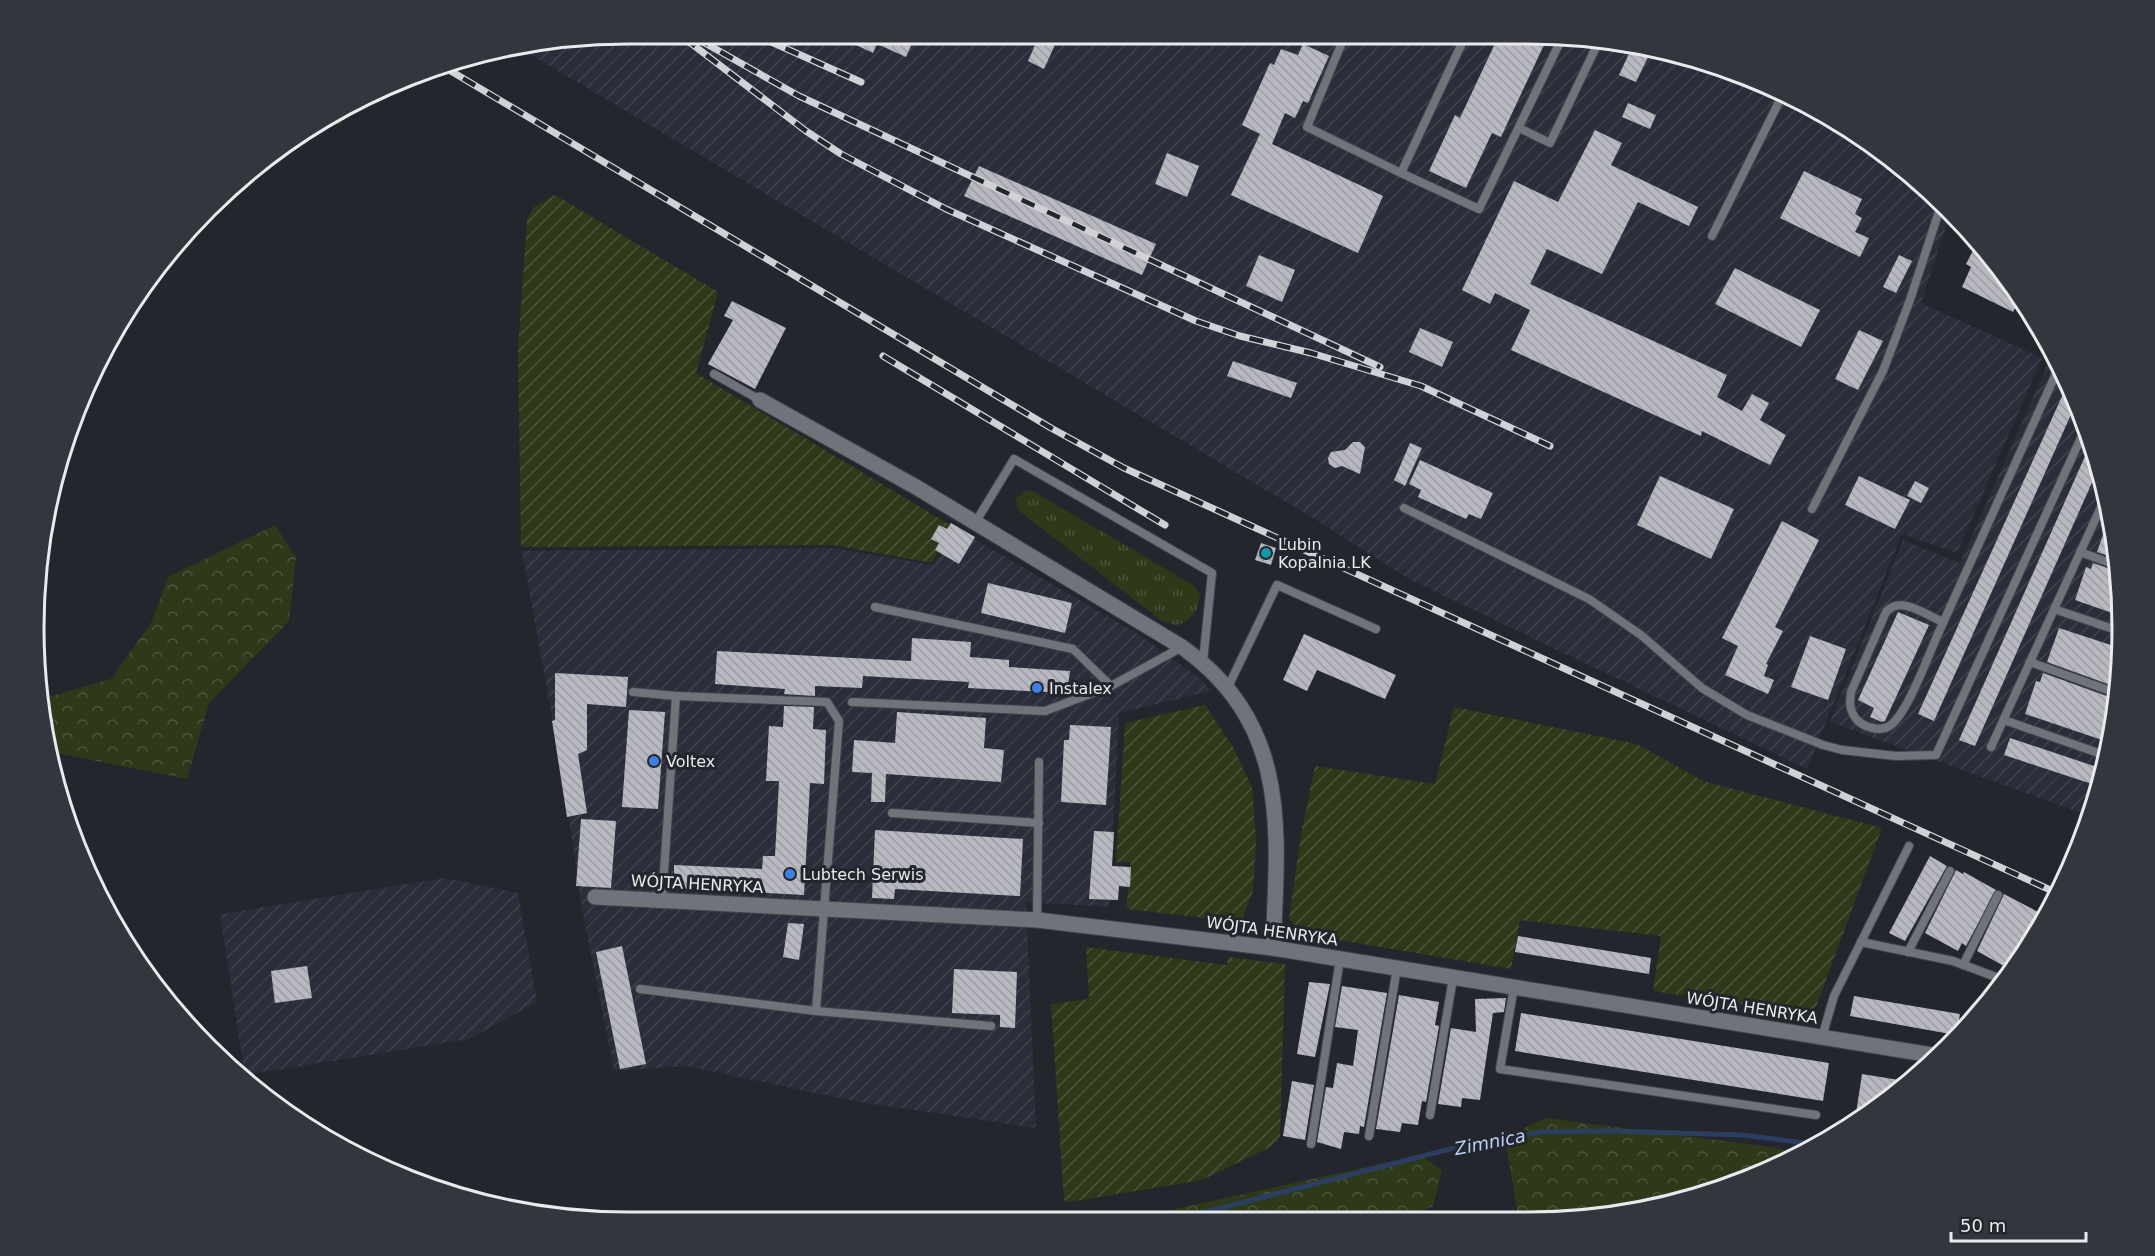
<svg xmlns="http://www.w3.org/2000/svg" width="2155" height="1256" font-family="'DejaVu Sans',sans-serif">
  <style>
    .industrial { fill: url(#industrial-furrows) }
    .grass { fill: url(#grass-tufts) }
    .forest { fill: url(#forest-crowns) }
    .garden { fill: url(#garden-furrows) }
    .lines { fill: none; stroke-linecap: round; stroke-linejoin: round }
    .stream { stroke: #2b3e60; stroke-width: 5 }
    .building { fill: url(#building-back-hatch) }
    .service-casing { stroke: #424448; stroke-width: 10 }
    .minor-casing { stroke: #424448; stroke-width: 17 }
    .service { stroke: #70737a; stroke-width: 8 }
    .minor { stroke: #70737a; stroke-width: 15 }
    .rail-casing { stroke: #d1d2d7; stroke-width: 7 }
    .rail { stroke: #23262c; stroke-width: 4.5; stroke-dasharray: 14; stroke-linecap: butt }
    .culture-dot { fill: #0f9aa8; stroke: #23262c; stroke-width: 2 }
    .shop-dot { fill: #3f7fe0; stroke: #23262c; stroke-width: 2 }
    .labels { text-anchor: middle; dominant-baseline: central; stroke-width: 6; stroke-linejoin: round; paint-order: stroke }
    .poi-label { font-size: 16px; fill: #e9eaee; stroke: #23262c; text-anchor: start }
    .street-label { font-size: 16px; fill: #e9eaee; stroke: #23262c }
    .water-label { font-size: 18px; font-style: italic; fill: #bbd0f5; stroke: #23262c }
    .rim { fill: none; stroke: #e9eaee; stroke-width: 3 }
  </style>
  <defs>
    <pattern id="industrial-furrows" width="10" height="10" patternUnits="userSpaceOnUse" patternTransform="scale(1.5)"><rect width="10" height="10" fill="#292e3a"/><path d="M-1 1l2-2M0 10L10 0M9 11l2-2" fill="none" stroke="#3e424d"/></pattern>
    <pattern id="grass-tufts" width="24" height="20" patternUnits="userSpaceOnUse" patternTransform="scale(1.5)"><rect width="24" height="20" fill="#2e391a"/><path d="M3 7l-1-3M5 7V3M7 7l1-3M15 17l-1-3M17 17v-4M19 17l1-3" fill="none" stroke="#4c563c"/></pattern>
    <pattern id="forest-crowns" width="20" height="18" patternUnits="userSpaceOnUse" patternTransform="scale(1.5)"><rect width="20" height="18" fill="#2e391a"/><path d="M2 6a3 3 0 1 1 6 0M12 15a3 3 0 1 1 6 0" fill="none" stroke="#4c563c"/></pattern>
    <pattern id="garden-furrows" width="10" height="10" patternUnits="userSpaceOnUse" patternTransform="scale(1.5)"><rect width="10" height="10" fill="#2e391a"/><path d="M-1 1l2-2M0 10L10 0M9 11l2-2" fill="none" stroke="#4c563c"/></pattern>
    <pattern id="building-back-hatch" width="6" height="6" patternUnits="userSpaceOnUse" patternTransform="scale(1.5)"><rect width="6" height="6" fill="#b8b8c1"/><path d="M-1 5l2 2M0 0l6 6M5-1l2 2" fill="none" stroke="#9c9ca2"/></pattern>
  </defs>
  <rect width="100%" height="100%" fill="#23262c"/>
  <g class="industrial">
    <path d="M1566 34 1718 64 1857 133 1951 211 1921 303 2042 358 1957 553 1902 534 1807 769 1409 579 1313 518 516 46 550 38Z"/>
    <path d="M2052 354 2077 400 2110 512 2122 628 2111 744 2089 816 1830 722 1903 540 1960 563Z"/>
    <path d="M957 529 1138 634 1198 677 1212 691 1119 713 1109 907 1026 902 1036 1128 859 1102 686 1066 614 1071 581 903 564 783 522 551 833 548 933 565Z"/>
    <path d="M445 878 518 893 537 1002 469 1039 245 1075 220 914Z"/>
  </g>
  <path class="grass" d="M1026 490H1031L1193 585 1200 595C1198 611 1192 621 1176 625L1162 621 1018 510 1016 499Z"/>
  <g class="forest">
    <path d="M349 104 340 125 324 120Z"/>
    <path d="M275 525 296 557 289 621 209 703 187 779 51 752 41 699 111 679 151 623 168 577Z"/>
    <path d="M1545 1118 1772 1147 1801 1154 1718 1192 1566 1222H1519L1505 1138Z"/>
    <path d="M1421 1155 1442 1171 1433 1206 1396 1222H1116Z"/>
  </g>
  <g class="garden">
    <path d="M555 195 718 292 696 373 952 526 932 563 833 545 521 547 518 350 527 219 534 207Z"/>
    <path d="M1205 705 1233 747 1252 787 1256 841 1253 891 1241 922 1126 909 1131 862H1116L1125 723Z"/>
    <path d="M1454 707 1637 744 1703 781 1882 828 1816 1007 1806 1014 1653 991 1661 936 1520 920 1511 969 1303 934 1289 919 1301 834 1315 766 1435 784Z"/>
    <path d="M1086 947 1227 965 1228 957 1285 964 1280 1136 1270 1147 1202 1180 1069 1202 1064 1200 1051 1004 1089 999Z"/>
  </g>
  <g class="lines">
    <g class="stream">
      <path d="M538 1212 657 1215 739 1222"/>
      <path d="M1167 1222 1458 1147 1541 1132 1611 1131 1743 1135 1821 1145"/>
    </g>
  </g>
  <g class="building">
    <path d="M1549 34 1501 137 1492 133 1466 188 1429 171 1455 115 1460 118 1499 35Z"/>
    <path d="M1039 36H1059L1044 69 1028 61Z"/>
    <path d="M839 37H915L906 57 877 44 873 53Z"/>
    <path d="M1303 44 1329 56 1308 103 1303 101 1295 118 1285 113 1272 144 1383 196 1358 253 1231 195 1260 134 1242 125 1270 63 1274 65 1281 49 1298 55Z"/>
    <path d="M1632 47 1651 51 1636 82 1619 75Z"/>
    <path d="M1628 103 1656 115 1650 129 1622 117Z"/>
    <path d="M1595 130 1622 143 1611 165 1698 207 1689 226 1638 202 1602 274 1547 249 1530 284 1727 375 1717 397 1742 411 1752 394 1769 403 1760 420 1786 435 1770 465 1702 431 1701 436 1511 350 1530 310 1495 293 1490 304 1462 290 1514 181 1558 202Z"/>
    <path d="M1167 153 1199 166 1187 197 1155 184Z"/>
    <path d="M979 166 1156 244 1142 275 964 196Z"/>
    <path d="M1804 171 1862 199 1855 214 1862 218 1855 232 1869 238 1860 257 1780 218Z"/>
    <path d="M1977 243 2021 296 2013 312 1962 287 1971 267 1966 264Z"/>
    <path d="M1259 255 1295 270 1282 302 1246 286Z"/>
    <path d="M1899 255 1912 261 1896 293 1883 287Z"/>
    <path d="M1735 268 1820 310 1801 347 1715 304Z"/>
    <path d="M732 301 786 328 755 389 708 364 733 320 724 316Z"/>
    <path d="M1420 328 1453 342 1442 367 1409 352Z"/>
    <path d="M1859 330 1883 341 1858 390 1835 379Z"/>
    <path d="M1233 361 1297 383 1291 398 1227 376Z"/>
    <path d="M2068 383 2077 401 1934 721 1918 714Z"/>
    <path d="M1353 442H1360L1365 447 1360 474 1342 466 1335 468 1329 464 1328 458 1331 452 1345 450Z"/>
    <path d="M1410 443 1422 448 1405 486 1394 480Z"/>
    <path d="M2090 445 2098 469 1975 746 1959 740Z"/>
    <path d="M1420 460 1493 493 1481 519 1469 514 1466 519 1418 497 1421 490 1409 484Z"/>
    <path d="M1660 476 1734 509 1711 559 1637 525Z"/>
    <path d="M1859 476 1910 500 1895 529 1845 505Z"/>
    <path d="M1915 481 1929 488 1921 503 1907 496Z"/>
    <path d="M2111 512 2115 558 2097 552Z"/>
    <path d="M1782 521 1819 540 1775 627 1783 631 1766 664 1768 665 1764 676 1774 680 1768 694 1725 675 1738 646 1722 638Z"/>
    <path d="M951 523 975 537 959 564 935 550 939 543 931 539 939 525 947 529Z"/>
    <path d="M1261 543 1276 548 1271 565 1255 560Z"/>
    <path d="M2093 563 2116 571 2121 616 2075 600 2086 567 2091 569Z"/>
    <path d="M988 583 1072 603 1065 633 981 613Z"/>
    <path d="M1898 612 1929 625 1885 721 1882 722 1870 717 1874 708 1858 700Z"/>
    <path d="M2059 628 2120 648 2116 687 2047 662Z"/>
    <path d="M1304 634 1396 675 1385 699 1317 670 1307 691 1283 680Z"/>
    <path d="M1810 636 1846 649 1828 700 1791 687Z"/>
    <path d="M912 638 971 642 970 657 1009 660V667L1070 671 1067 693 968 688 969 682 863 676 862 688 815 686V696L784 694 785 689 715 684 717 651 911 661Z"/>
    <path d="M555 673 628 677 626 707 587 704V750L578 754 587 813 567 817 552 721 555 720Z"/>
    <path d="M2043 673 2115 699 2111 743 2025 714 2036 681 2040 682Z"/>
    <path d="M784 706 814 707 813 729 826 730 824 784 810 783 804 895 674 888V865L762 869 763 856H775L779 781H766L769 726 783 727Z"/>
    <path d="M629 710 665 712 658 809 622 807Z"/>
    <path d="M897 712 986 718 984 748 1004 750 1001 782 886 774 885 802H871L872 773 852 772 854 740 895 743Z"/>
    <path d="M1070 725 1111 727 1106 805 1061 802 1064 740H1069Z"/>
    <path d="M2010 738 2103 769 2098 786 2004 755Z"/>
    <path d="M581 819 616 821 611 888 576 886Z"/>
    <path d="M875 830 1023 839 1020 896 895 889 894 899 872 898Z"/>
    <path d="M1094 831 1114 832 1112 866 1131 867 1130 887 1119 886 1118 900 1089 899Z"/>
    <path d="M1930 856 1947 866 1905 941 1889 933Z"/>
    <path d="M1956 870 1963 874 1964 872 1996 890 1966 946 1962 943 1958 951 1925 933Z"/>
    <path d="M2004 894 2042 914 2011 970 1977 951Z"/>
    <path d="M788 923 804 924 799 960 783 957Z"/>
    <path d="M1518 936 1651 958 1649 974 1515 952Z"/>
    <path d="M622 946 646 1064 620 1069 596 952Z"/>
    <path d="M307 966 312 998 275 1003 271 971Z"/>
    <path d="M954 969 1017 972 1015 1028 1000 1027V1015L952 1013Z"/>
    <path d="M1309 982 1330 984 1315 1057 1297 1054Z"/>
    <path d="M1342 986 1387 993 1364 1127 1360 1126 1359 1134 1344 1132 1341 1149 1317 1142 1326 1087 1333 1088 1337 1063 1353 1066 1358 1030 1335 1027Z"/>
    <path d="M1399 995 1439 1002 1435 1025 1439 1026 1426 1102 1422 1101 1418 1125 1402 1123 1400 1132 1376 1129Z"/>
    <path d="M1854 996 1960 1014 1956 1035 1850 1016Z"/>
    <path d="M1506 998 1504 1012 1493 1013 1480 1100 1462 1098 1461 1107 1438 1104 1451 1028 1476 1032 1475 999Z"/>
    <path d="M1521 1013 1829 1063 1823 1101 1515 1051Z"/>
    <path d="M1862 1074 1905 1081 1855 1120Z"/>
    <path d="M1292 1081 1314 1085 1305 1140 1283 1136Z"/>
  </g>
  <g class="lines">
    <defs>
      <g id="service">
        <path d="M1345 35 1307 127 1401 173"/>
        <path d="M1453 35 1463 41 1401 173 1479 209 1563 36"/>
        <path d="M1519 128 1550 143 1599 41"/>
        <path d="M1712 236 1782 96"/>
        <path d="M714 374 760 400"/>
        <path d="M1404 508 1589 599 1641 635 1702 688 1747 715 1823 745 1842 750 1896 756 1936 755 2085 429"/>
        <path d="M1812 509 1883 371 1910 300 1942 202"/>
        <path d="M975 523 1014 459 1212 573 1203 662"/>
        <path d="M2080 552 2116 565"/>
        <path d="M875 607 1073 649 1111 686"/>
        <path d="M2054 609 2122 632"/>
        <path d="M1943 622C1926 615 1901 595 1886 612L1851 692C1850 700 1849 707 1853 714 1859 727 1881 734 1892 724 1909 709 1928 656 1938 634 1978 545 2018 456 2059 367"/>
        <path d="M2030 662 2116 693"/>
        <path d="M1228 687 1277 585 1376 629"/>
        <path d="M633 692 676 696 662 901"/>
        <path d="M676 696 827 702 839 721 816 1011"/>
        <path d="M852 702 1045 711 1111 686 1182 647"/>
        <path d="M2004 720 2107 756"/>
        <path d="M1991 747 2106 496"/>
        <path d="M892 813 1039 823"/>
        <path d="M1037 920 1039 762"/>
        <path d="M1861 942 1953 961 2004 980"/>
        <path d="M1908 952 1950 871"/>
        <path d="M1963 965 1998 895"/>
        <path d="M1514 987 1500 1069 1816 1115"/>
        <path d="M640 989 816 1011 991 1026"/>
        <path d="M1822 1037 1834 996 1909 846"/>
        <path d="M1430 1115 1453 978"/>
        <path d="M1369 1136 1397 968"/>
        <path d="M1311 1144 1340 959"/>
      </g>
      <g id="minor">
        <path d="M760 400 916 487 1182 647C1291 725 1278 829 1273 948"/>
        <path d="M595 897 1037 920 1273 948 1938 1056"/>
      </g>
    </defs>
    <use href="#service" class="service-casing"/>
    <use href="#minor" class="minor-casing"/>
    <use href="#service" class="service"/>
    <use href="#minor" class="minor"/>
    <defs>
      <g id="rail">
        <path d="M760 37 861 82"/>
        <path d="M684 38 806 131 841 154 946 209 1196 321 1240 336 1311 353 1421 386 1550 446"/>
        <path d="M696 38 799 96 1380 367"/>
        <path d="M439 64 1051 428 1124 468 2057 893"/>
        <path d="M883 356 1165 525"/>
      </g>
    </defs>
    <use href="#rail" class="rail-casing"/>
    <use href="#rail" class="rail"/>
  </g>
  <circle class="culture-dot" cx="1266" cy="553" r="6"/>
  <g class="shop-dot">
    <circle cx="1037" cy="688" r="6"/>
    <circle cx="654" cy="761" r="6"/>
    <circle cx="790" cy="874" r="6"/>
  </g>
  <g class="labels">
    <g class="poi-label">
      <text x="1278" y="544">Lubin<tspan x="1278" dy="18">Kopalnia LK</tspan></text>
      <text x="1049" y="688">Instalex</text>
      <text x="666" y="761">Voltex</text>
      <text x="802" y="874">Lubtech Serwis</text>
    </g>
    <g class="street-label">
      <text transform="translate(697 884) rotate(3)">WÓJTA HENRYKA</text>
      <text transform="translate(1272 931) rotate(8)">WÓJTA HENRYKA</text>
      <text transform="translate(1752 1008) rotate(9)">WÓJTA HENRYKA</text>
    </g>
    <g class="water-label">
      <text transform="translate(1490 1142) rotate(-11)">Zimnica</text>
    </g>
  </g>
  <path d="M0 0H2155V1256H0ZM628 44H1528A584 584 0 0 1 2112 628V628A584 584 0 0 1 1528 1212H628A584 584 0 0 1 44 628V628A584 584 0 0 1 628 44Z" fill="#33363c" fill-rule="evenodd"/>
  <path class="rim" d="M628 44H1528A584 584 0 0 1 2112 628V628A584 584 0 0 1 1528 1212H628A584 584 0 0 1 44 628V628A584 584 0 0 1 628 44Z"/>
  <path d="M1951 1232v9h135v-9" fill="none" stroke="#e9eaee" stroke-width="3"/>
  <text x="1960" y="1232" font-size="18" fill="#e9eaee" stroke="#23262c" stroke-width="4.5" paint-order="stroke">50 m</text>
</svg>
